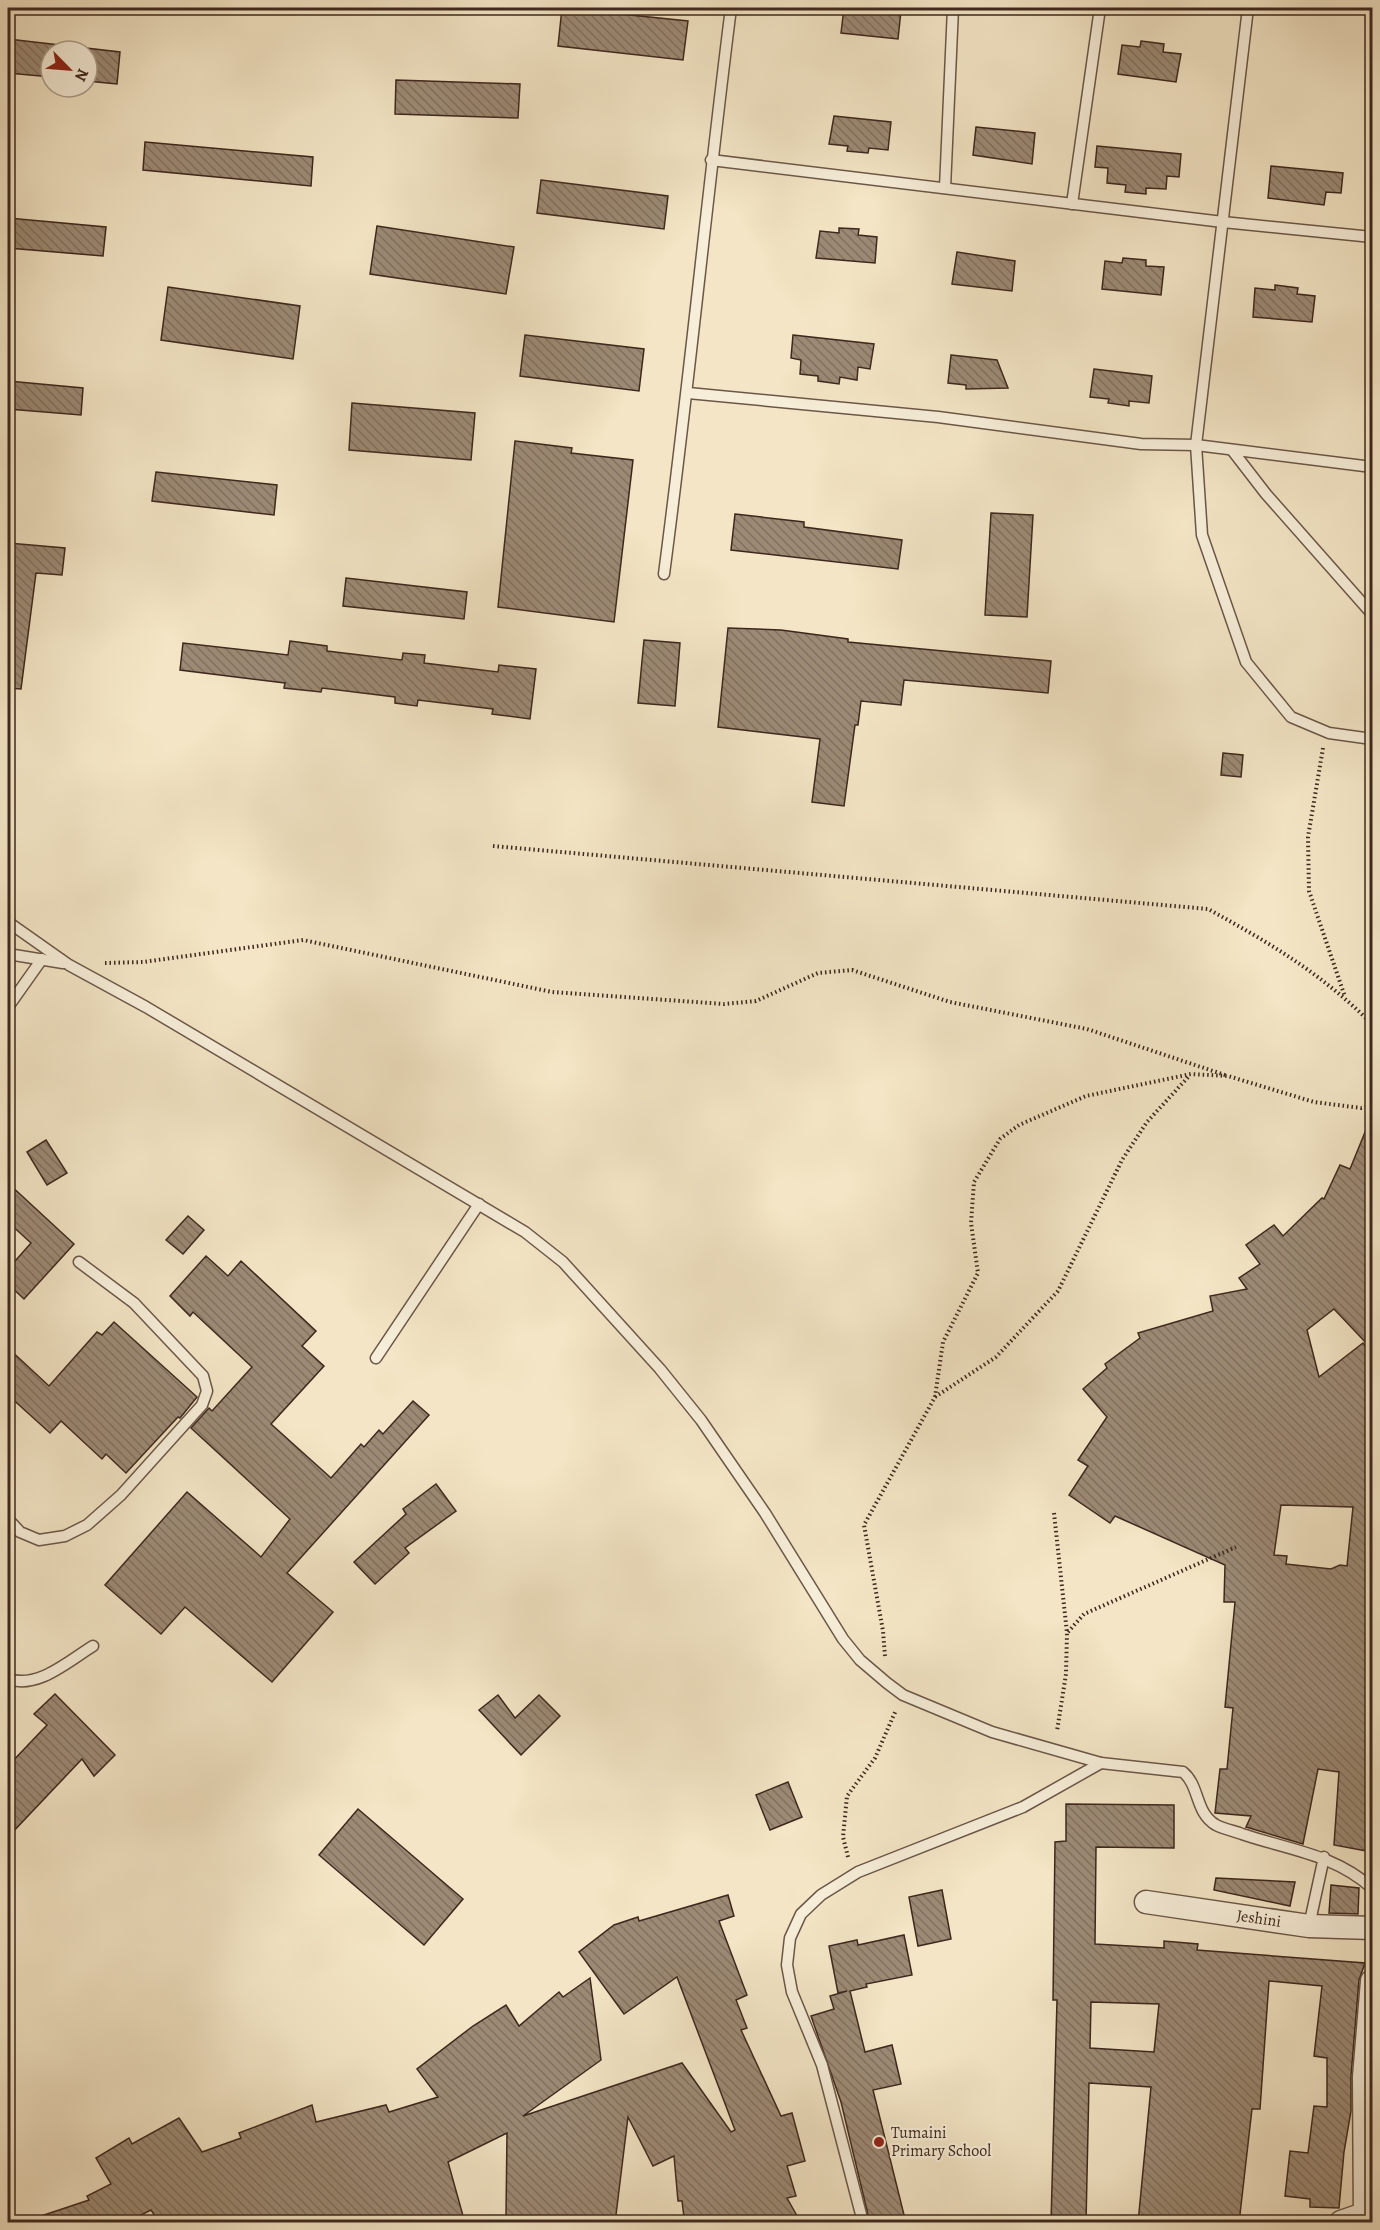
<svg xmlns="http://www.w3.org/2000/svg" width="1380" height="2230" font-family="Alegreya,serif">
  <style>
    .building { fill: url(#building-back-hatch); stroke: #3e281e; stroke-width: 1.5; fill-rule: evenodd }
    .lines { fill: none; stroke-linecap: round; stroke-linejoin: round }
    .service-casing { stroke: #6b5748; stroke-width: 13 }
    .minor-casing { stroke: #6b5748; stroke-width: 25 }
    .path { stroke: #3e281e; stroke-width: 4; stroke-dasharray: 1.5 3; stroke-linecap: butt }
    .service { stroke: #f7eed9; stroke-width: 10 }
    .minor { stroke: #f7eed9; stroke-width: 22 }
    .poi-dot { fill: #8f2418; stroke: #f7eed9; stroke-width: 2 }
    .labels { text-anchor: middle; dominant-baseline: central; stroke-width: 4.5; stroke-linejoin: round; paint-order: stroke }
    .street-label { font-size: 16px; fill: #3e281e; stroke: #f7eed9 }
    .poi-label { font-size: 16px; fill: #3e281e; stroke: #f7eed9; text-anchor: start }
  </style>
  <defs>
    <pattern id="building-back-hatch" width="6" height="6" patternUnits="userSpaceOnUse" patternTransform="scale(1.5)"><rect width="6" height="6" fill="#9c8a75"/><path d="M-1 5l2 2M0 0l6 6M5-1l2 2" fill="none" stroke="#81715f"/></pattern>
  </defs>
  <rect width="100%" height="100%" fill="#f3e5c5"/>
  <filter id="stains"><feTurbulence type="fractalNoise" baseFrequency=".00333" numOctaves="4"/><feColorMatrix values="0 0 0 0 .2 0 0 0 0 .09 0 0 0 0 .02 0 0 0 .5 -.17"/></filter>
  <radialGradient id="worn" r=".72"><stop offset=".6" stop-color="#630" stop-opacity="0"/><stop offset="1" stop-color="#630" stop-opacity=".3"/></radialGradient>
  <g class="building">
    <path d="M562 8 688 21 683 60 558 46Z"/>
    <path d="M844 8H882L901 11 898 39 841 33Z"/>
    <path d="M8 39 120 52 117 84 87 81V51H51V77L8 73Z"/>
    <path d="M1141 41 1164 44 1163 52 1181 54 1176 82 1118 74 1122 45 1140 47Z"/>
    <path d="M396 80 520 84 518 118 395 114Z"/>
    <path d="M834 116 891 122 888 150 869 148 868 153 847 151 848 146 829 144Z"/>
    <path d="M976 127 1035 133 1032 164 973 155Z"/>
    <path d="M145 142 313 157 311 186 143 170Z"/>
    <path d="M1097 146 1181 154 1179 177 1167 176 1166 189 1146 188V194L1125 192 1126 185 1107 183 1108 168 1095 167Z"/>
    <path d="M1271 166 1343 173 1341 193 1326 192 1324 205 1268 198Z"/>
    <path d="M541 180 668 196 664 229 537 213Z"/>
    <path d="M8 218 106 227 103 256 8 248Z"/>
    <path d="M377 226 514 247 506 294 370 274Z"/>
    <path d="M839 228 859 229 858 235 877 237 875 263 816 258 820 231 839 233Z"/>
    <path d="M957 252 1015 261 1012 291 952 284Z"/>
    <path d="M1123 258 1146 260V266L1164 267 1161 295 1102 289 1105 261 1122 263Z"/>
    <path d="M1275 285 1298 288 1297 294 1315 296 1312 322 1253 317 1255 288 1275 290Z"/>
    <path d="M168 287 300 306 293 359 161 340Z"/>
    <path d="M525 335 644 349 639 391 520 376Z"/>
    <path d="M793 335 874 344 870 369 858 367 857 380 840 377 839 384 818 381V376L800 374 801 360 791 358Z"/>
    <path d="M951 355 997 360 1008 388 966 389V385L948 383Z"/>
    <path d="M1094 369 1152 376 1149 403 1129 401V406L1108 403 1109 399 1090 397Z"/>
    <path d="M8 381 83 388 81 415 8 409Z"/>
    <path d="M352 403 475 413 471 460 349 450Z"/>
    <path d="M515 441 572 448 571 453 633 460 614 622 498 607Z"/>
    <path d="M156 472 277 485 274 515 152 501Z"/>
    <path d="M991 513 1033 515 1027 617 985 615Z"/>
    <path d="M735 514 804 522V527L902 540 898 569 731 550Z"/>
    <path d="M8 543 65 548 62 575 36 573 21 689 8 688Z"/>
    <path d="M346 578 467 592 464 619 343 606Z"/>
    <path d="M728 628 781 630 848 639V642L1051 661 1048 693 904 680 901 705 861 701 858 725H855L844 806 812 802 820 739 718 727Z"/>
    <path d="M644 640 680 643 675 706 638 703Z"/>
    <path d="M290 641 327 646V651L402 660 403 653 425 655 424 663 498 672 499 665 536 669 530 719 492 714 493 709 418 700 417 706 395 703V697L322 688 321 692 284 688 285 683 180 670 183 643 288 655Z"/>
    <path d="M1223 753 1243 755 1241 777 1221 775Z"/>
    <path d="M1372 1115V1349L1334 1309 1307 1330 1319 1377 1363 1343 1372 1355V1708L1369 1728 1372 1729V1852L1334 1845 1339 1772 1318 1769 1303 1844 1246 1827 1251 1816 1215 1813 1220 1769H1227L1233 1708 1225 1707 1235 1602H1224L1225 1565 1115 1516 1110 1523 1069 1495 1088 1466 1078 1460 1107 1417 1083 1389 1107 1368 1105 1364 1140 1338 1138 1333 1213 1311 1210 1296 1247 1289 1239 1278 1260 1264 1246 1245 1274 1225 1283 1236 1322 1198 1324 1199 1340 1165 1350 1169ZM1281 1505 1353 1507 1347 1566 1340 1565 1331 1569 1286 1564 1287 1556 1274 1555Z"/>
    <path d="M46 1140 67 1173 47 1185 27 1152Z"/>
    <path d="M8 1183 74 1244 24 1299 8 1284V1269L31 1243 8 1222Z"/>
    <path d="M188 1216 204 1230 183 1254 166 1240Z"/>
    <path d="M206 1256 228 1276 241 1261 316 1331 302 1346 324 1366 271 1424 331 1478 361 1444 364 1447 379 1430 383 1434 413 1401 429 1415 287 1573 333 1612 272 1682 185 1607 161 1634 105 1585 187 1492 261 1557 290 1519 191 1428 209 1408 212 1411 252 1367 193 1312 190 1316 170 1296Z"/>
    <path d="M114 1322 197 1397 180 1418 178 1417 126 1473 106 1454 102 1459 61 1421 50 1433 8 1395V1348L49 1386 97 1332 102 1335Z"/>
    <path d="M436 1484 456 1511 405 1548 409 1553 375 1584 354 1562 406 1514 403 1509Z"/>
    <path d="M55 1694 115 1755 94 1776 82 1759 8 1837V1766L47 1725 34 1714Z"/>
    <path d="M498 1695 515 1718 539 1695 560 1716 521 1755 479 1710Z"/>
    <path d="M788 1782 802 1817 770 1830 756 1795Z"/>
    <path d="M1066 1804 1174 1805V1848L1096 1847 1095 1944 1164 1948V1941L1198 1944 1197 1950 1365 1963 1359 1980 1351 2076V2111L1344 2152 1339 2208 1310 2207V2199L1285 2196 1290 2151 1308 2153 1314 2106 1327 2107V2058L1314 2056 1322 1986 1269 1981 1260 2109H1252L1239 2223H1138L1151 2087 1089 2083 1086 2223H1051L1057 2000H1053L1055 1842 1066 1841ZM1091 2002 1159 2004 1154 2052 1090 2048Z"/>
    <path d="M358 1809 463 1899 424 1945 319 1855Z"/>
    <path d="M1216 1878 1295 1882 1290 1906 1214 1890Z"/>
    <path d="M1331 1885 1359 1888 1358 1914 1329 1913Z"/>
    <path d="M942 1890 951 1939 918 1946 909 1897Z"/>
    <path d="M728 1895 734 1916 719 1921 747 1995 736 2000 747 2028 741 2030 781 2116 792 2113 805 2161 787 2166 796 2196 787 2198 801 2223H705L704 2216 684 2217 682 2201H678L674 2156 653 2166 628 2117 615 2223H528L506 2215 507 2133 448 2162 465 2223H160L151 2210 125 2223H33L32 2219 89 2200 87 2196 111 2184 96 2158 129 2138 132 2144 179 2118 202 2152 241 2138 239 2133 312 2105 316 2122 386 2105 389 2112 438 2097 417 2069 473 2026 506 2005 519 2026 559 1992 563 1997 590 1978 601 2060 523 2116 682 2063 731 2132 735 2130 677 1977 624 2014 579 1952 614 1925 638 1917 639 1921Z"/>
    <path d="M904 1935 912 1975 866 1984 867 1987 850 1991 865 2052 892 2045 901 2084 873 2090 906 2223H870L841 2102 811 2016 834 2009 830 1996 847 1991 838 1993 829 1946 857 1940 858 1945Z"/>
  </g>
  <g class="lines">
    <defs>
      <g id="service">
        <path d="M1248 8 1196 445 1202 535 1246 662 1291 717 1329 733 1372 739"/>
        <path d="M711 160 1223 222 1372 237"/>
        <path d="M945 188 953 8"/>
        <path d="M1072 204 1100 8"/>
        <path d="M688 393 938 417 1141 444 1196 445 1372 467"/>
        <path d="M1232 450 1266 494 1372 614"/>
        <path d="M664 574C689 385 707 196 731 8"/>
        <path d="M8 922 69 965 146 1007 525 1232 563 1262 660 1369 701 1420 765 1513 843 1639 860 1660 887 1683 903 1695 992 1732 1101 1763 1183 1772C1200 1786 1195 1813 1216 1825 1224 1829 1234 1831 1242 1834 1289 1850 1334 1854 1372 1888"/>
        <path d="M8 954 63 963"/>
        <path d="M8 1007 42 959"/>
        <path d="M376 1358 479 1204"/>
        <path d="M8 1519 20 1532 39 1540 65 1536 87 1525 121 1495 202 1405 207 1391 203 1376 134 1303 79 1262"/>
        <path d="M8 1679C38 1689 67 1662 93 1646"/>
        <path d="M1309 1926 1324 1857"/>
        <path d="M863 2222 822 2065 792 1992 787 1965 790 1938 801 1914 821 1895 858 1872 1023 1807 1101 1763"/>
      </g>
      <g id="minor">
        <path id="s1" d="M1146 1902 1309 1926 1372 1928"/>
        <path d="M1341 2222 1364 2214"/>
        <path d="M1365 2222 1364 2077 1372 1981"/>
      </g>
    </defs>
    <use href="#service" class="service-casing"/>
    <use href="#minor" class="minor-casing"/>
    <g class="path">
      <path d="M1323 748 1308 837 1309 891 1345 997"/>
      <path d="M493 846 1208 909C1270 943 1322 974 1372 1024"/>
      <path d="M105 963 143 962 303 940 552 992 724 1004 756 1001 818 973 852 970 950 1002 1087 1029 1228 1076"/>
      <path d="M935 1397 996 1357 1058 1291 1122 1160 1147 1122 1190 1075"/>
      <path d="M1054 1513 1067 1633 1066 1674 1057 1731"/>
      <path d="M1068 1632 1084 1614 1236 1547"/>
      <path d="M885 1656 883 1631 864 1525 935 1397 943 1342 978 1273 971 1223 974 1182 1000 1139 1019 1125 1086 1096 1191 1074 1228 1076 1314 1102 1361 1108 1372 1106"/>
      <path d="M848 1857 843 1837 847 1796 875 1758 896 1710"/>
    </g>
    <use href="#service" class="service"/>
    <use href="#minor" class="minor"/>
  </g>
  <circle class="poi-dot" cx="879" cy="2142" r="6"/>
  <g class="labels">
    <g class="street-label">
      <text stroke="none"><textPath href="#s1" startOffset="114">Jeshini</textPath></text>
    </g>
    <g class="poi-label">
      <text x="891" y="2133">Tumaini<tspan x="891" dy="18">Primary School</tspan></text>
    </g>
  </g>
  <rect width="1380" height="2230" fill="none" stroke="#f3e5c5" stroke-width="30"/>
  <rect x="9" y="9" width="1362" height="2212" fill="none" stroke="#3e281e" stroke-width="3"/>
  <rect x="15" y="15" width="1350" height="2200" fill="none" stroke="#3e281e" stroke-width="1.5"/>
  <g transform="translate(69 69) rotate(115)"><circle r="28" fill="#f7eed9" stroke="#ad9f8e" stroke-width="1.5"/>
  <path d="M0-4.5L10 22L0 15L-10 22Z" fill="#8f2418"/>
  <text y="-9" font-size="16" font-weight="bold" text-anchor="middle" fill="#3e281e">N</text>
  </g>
  <rect width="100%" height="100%" filter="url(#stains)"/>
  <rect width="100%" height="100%" fill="url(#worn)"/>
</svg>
